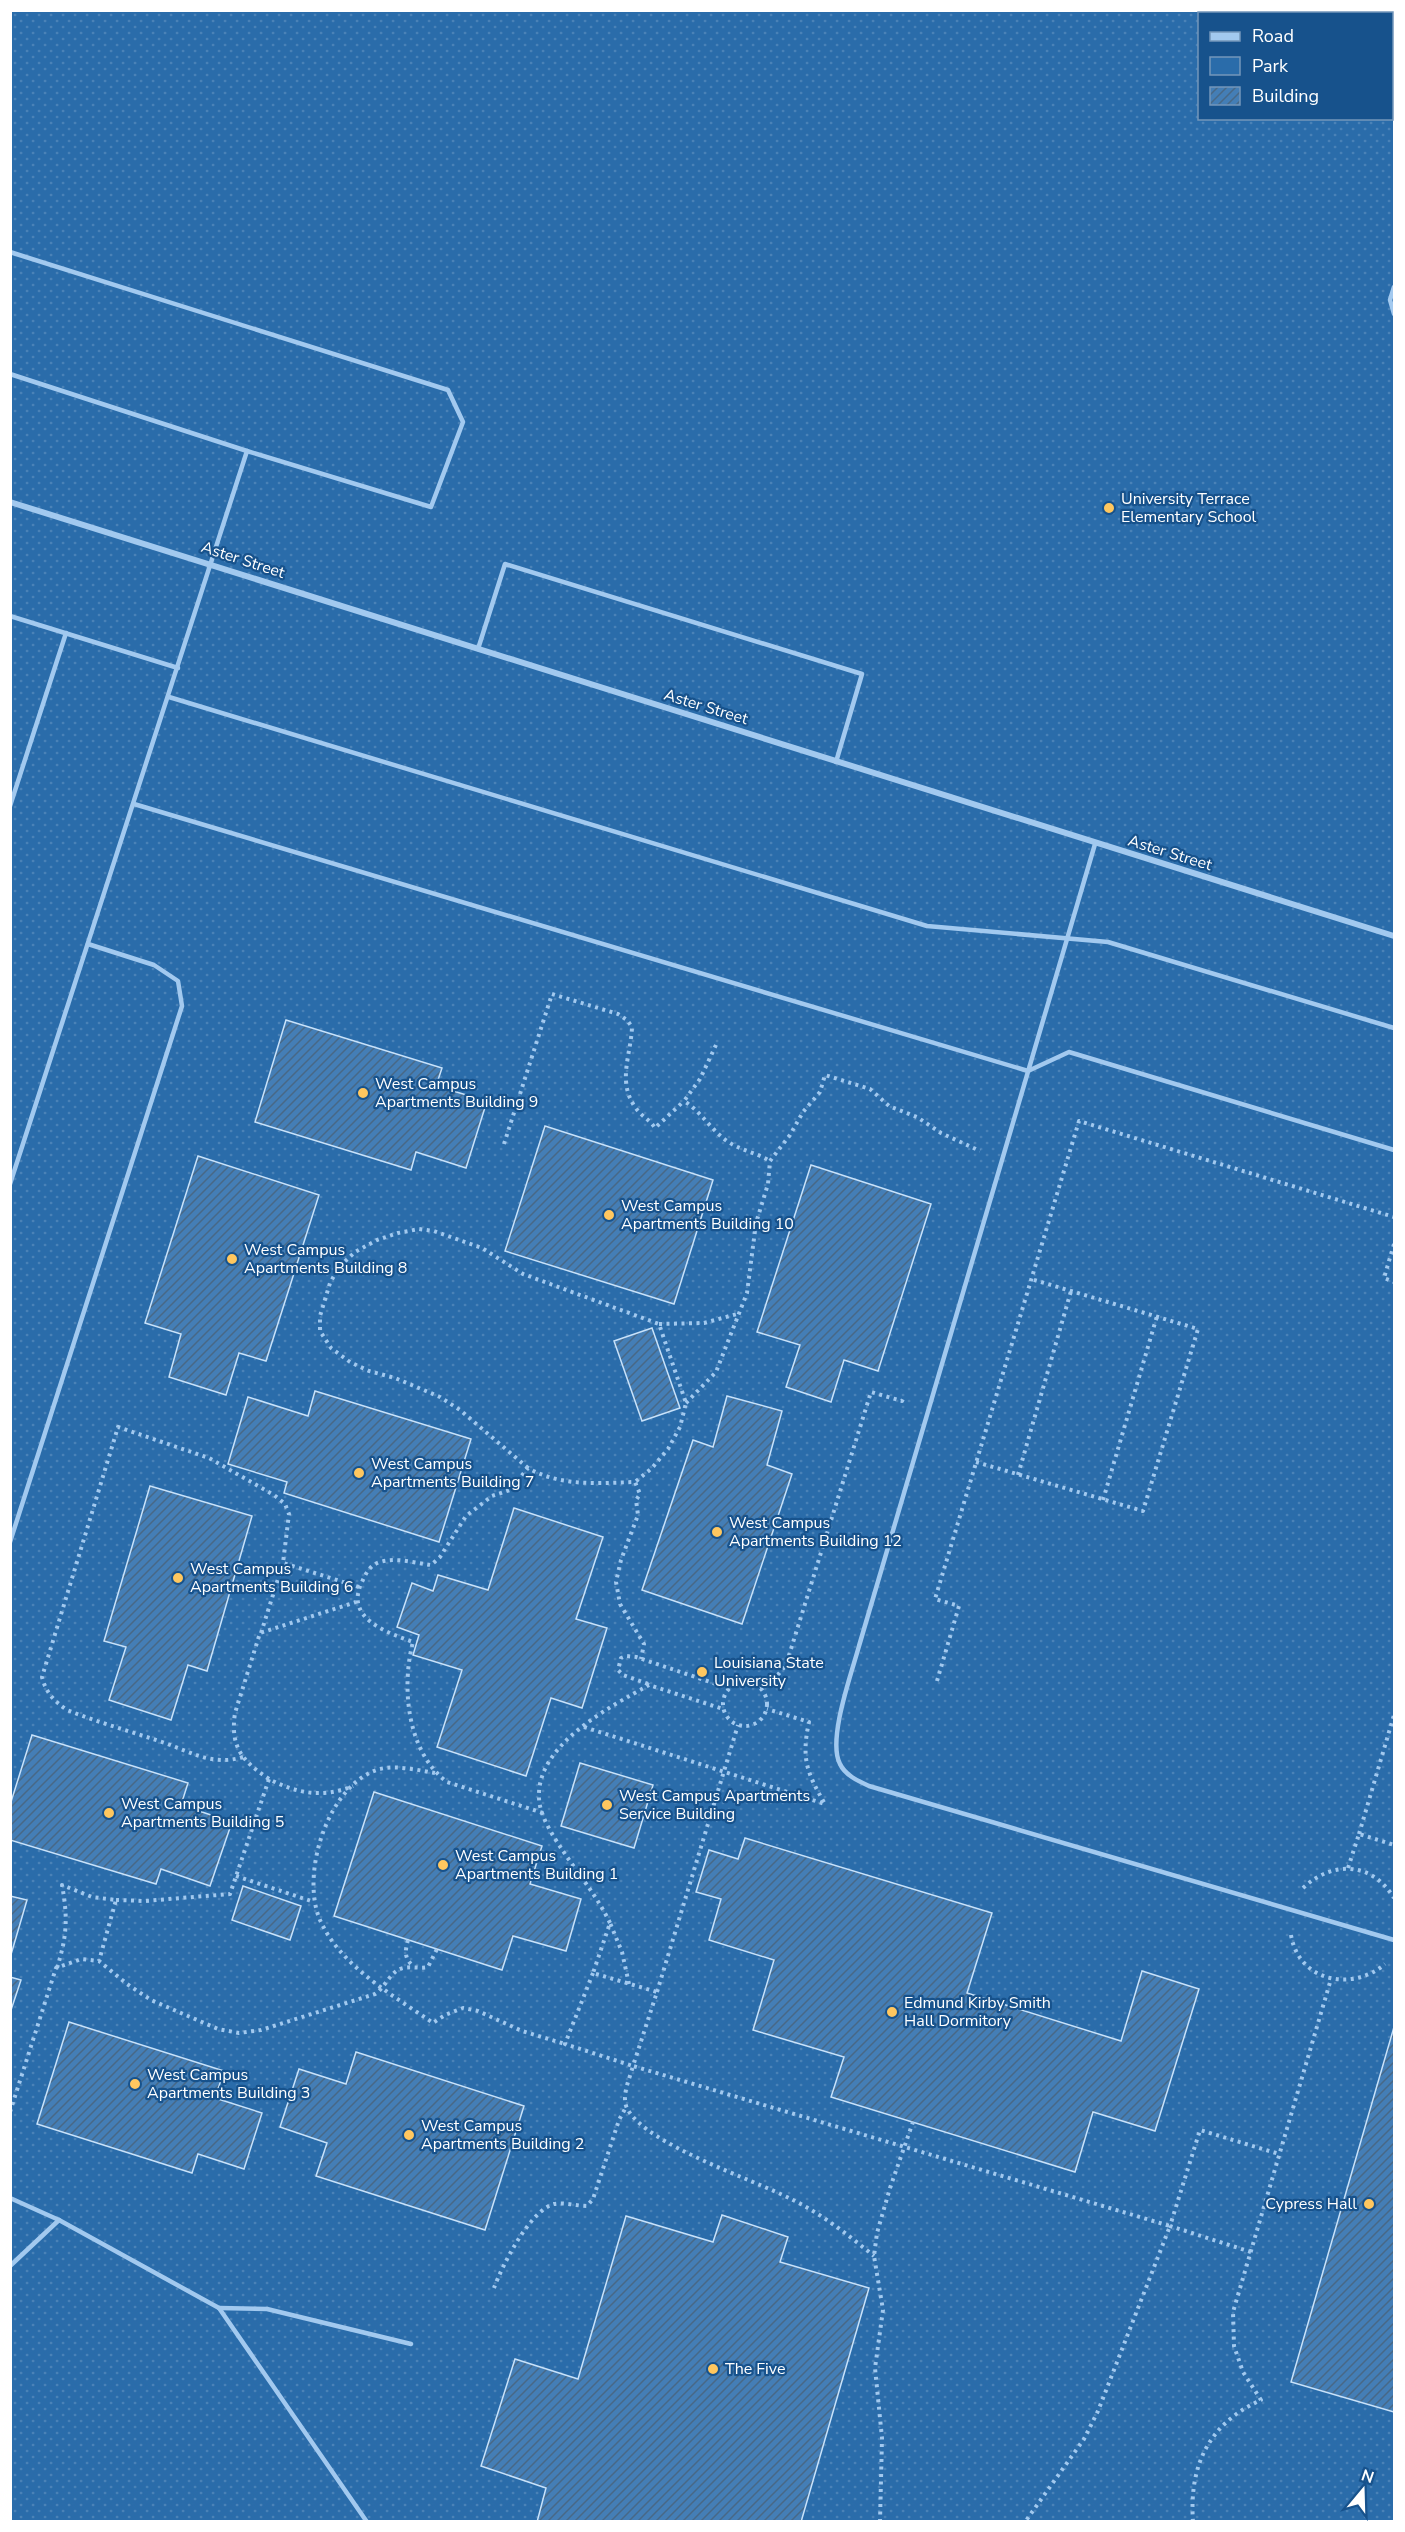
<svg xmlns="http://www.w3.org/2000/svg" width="1405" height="2532" font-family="'Nunito Sans',sans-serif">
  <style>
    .green { fill: url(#green-dots); fill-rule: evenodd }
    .building { fill: url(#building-hatch); stroke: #c8e2fa; stroke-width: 1.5 }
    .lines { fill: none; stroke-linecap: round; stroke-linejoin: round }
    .path { stroke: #a2c9ef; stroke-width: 4; stroke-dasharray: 3 4.5; stroke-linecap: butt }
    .service { stroke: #a2c9ef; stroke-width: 4.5 }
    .minor { stroke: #a2c9ef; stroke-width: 6 }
    .poi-dot { fill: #ffc75f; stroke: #17528c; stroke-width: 2 }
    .labels { text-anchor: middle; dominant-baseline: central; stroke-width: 4.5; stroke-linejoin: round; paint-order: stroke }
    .poi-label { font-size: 16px; fill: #fff; stroke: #17528c; text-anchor: start }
    .street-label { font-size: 16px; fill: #fff; stroke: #17528c }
  </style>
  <defs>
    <pattern id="green-dots" width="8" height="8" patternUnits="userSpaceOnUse" patternTransform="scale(1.5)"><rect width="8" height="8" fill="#2a6caa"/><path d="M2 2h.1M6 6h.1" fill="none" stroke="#4a82b7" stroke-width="1.8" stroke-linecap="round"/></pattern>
    <pattern id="building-hatch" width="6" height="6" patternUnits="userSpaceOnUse" patternTransform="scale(1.5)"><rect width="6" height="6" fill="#447eb6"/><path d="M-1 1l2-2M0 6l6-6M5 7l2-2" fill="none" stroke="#486886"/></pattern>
  </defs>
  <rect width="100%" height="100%" fill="#17528c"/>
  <path class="green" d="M11 11H1394V2521H11ZM1200 14H1392V118H1200Z"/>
  <g class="building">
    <path d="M286 1020 442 1068 436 1086 487 1101 466 1168 416 1152 411 1170 255 1122Z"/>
    <path d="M545 1126 713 1180 674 1304 505 1251Z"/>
    <path d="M198 1156 319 1195 266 1361 239 1353 226 1395 169 1377 181 1334 145 1323Z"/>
    <path d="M811 1165 931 1204 878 1371 844 1360 831 1402 786 1387 800 1345 757 1332Z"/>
    <path d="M652 1328 680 1408 642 1421 614 1341Z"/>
    <path d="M315 1391 471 1439 439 1542 284 1493 287 1482 228 1464 248 1397 308 1416Z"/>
    <path d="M727 1396 782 1411 767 1465 792 1474 742 1624 642 1590 693 1440 713 1447Z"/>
    <path d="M150 1486 252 1516 207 1671 188 1665 171 1720 109 1700 126 1647 104 1641Z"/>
    <path d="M514 1508 603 1537 576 1619 607 1628 582 1708 551 1698 526 1776 437 1747 462 1670 413 1655 419 1635 397 1627 412 1583 433 1591 438 1575 488 1590Z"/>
    <path d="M32 1735 188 1783 181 1805 232 1822 210 1886 161 1869 156 1884 10 1840V1805Z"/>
    <path d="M580 1763 653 1785 634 1848 561 1826Z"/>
    <path d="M374 1792 542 1846 530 1884 581 1899 566 1951 513 1936 502 1970 334 1916Z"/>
    <path d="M745 1838 992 1913 967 1993 1121 2041 1142 1971 1199 1989 1155 2131 1093 2112 1075 2172 831 2097 844 2057 753 2030 774 1960 709 1940 721 1899 696 1892 709 1850 738 1859Z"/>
    <path d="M243 1886 301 1906 290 1940 232 1920Z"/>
    <path d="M10 1896 27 1900 10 1958Z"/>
    <path d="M10 1977 21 1980 10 2013Z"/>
    <path d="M69 2022 224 2071 215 2098 262 2113 244 2169 198 2154 192 2173 37 2124Z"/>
    <path d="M1394 2027V2412L1291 2382Z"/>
    <path d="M356 2052 524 2106 485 2230 316 2176 327 2143 280 2127 299 2069 346 2084Z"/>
    <path d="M722 2215 788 2237 780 2262 869 2288 801 2522H537L546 2488 481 2466 515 2359 578 2379 626 2216 713 2242Z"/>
  </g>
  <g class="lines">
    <g class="path">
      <path d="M716 1045 700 1079 684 1101C702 1112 712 1132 730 1143 743 1151 757 1153 770 1161"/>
      <path d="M504 1144 552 994 618 1014 627 1020 632 1027C631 1055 617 1081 635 1107 641 1116 650 1120 655 1128L684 1101"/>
      <path d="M1394 1244 1384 1278 1394 1282"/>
      <path d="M659 1324 704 1323 737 1314"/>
      <path d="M686 1403 716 1372 747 1293 756 1223 768 1184 770 1161 790 1135 803 1112 820 1092 825 1075 870 1089 889 1106 917 1117 941 1133 980 1151"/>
      <path d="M976 1462 1143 1511 1198 1329 1031 1279"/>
      <path d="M528 1468 460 1410 440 1397 395 1378 369 1371 350 1362 331 1348 320 1331V1316L330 1283 339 1267 355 1252 377 1240 398 1233 419 1229 434 1231 482 1248 523 1274 659 1324 686 1403 680 1427 668 1449 652 1468 635 1482"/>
      <path d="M1018 1475 1071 1291"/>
      <path d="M1103 1500 1157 1316"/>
      <path d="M261 1633 283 1563 359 1587"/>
      <path d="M937 1681 959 1606 935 1599 1079 1121 1394 1217"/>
      <circle cx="745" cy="1704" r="22"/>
      <path d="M648 1684 623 1675 618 1670 621 1658 626 1656 636 1657 728 1688"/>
      <path d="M760 1688 771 1683 786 1665 871 1392 902 1401 903 1399"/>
      <path d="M584 1727 825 1804C807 1773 801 1759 809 1722L767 1709"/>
      <path d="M243 1757C211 1767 188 1750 159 1741 129 1731 97 1722 67 1710 54 1701 46 1693 42 1677L118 1427 209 1458 274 1495 285 1504 289 1514 283 1563"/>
      <path d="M435 1773C417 1770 397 1765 380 1769 328 1783 300 1874 320 1920 341 1967 393 1995 433 2023L445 2015 463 2008 478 2011 522 2031 565 2044"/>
      <path d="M269 1779C242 1761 230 1747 235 1713L260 1633 356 1602"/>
      <path d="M543 1813 447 1782C407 1752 401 1687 413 1642 386 1632 344 1618 362 1582 366 1573 370 1565 380 1562 396 1557 415 1563 431 1565L440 1557 466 1516 492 1496 510 1490 528 1468C561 1487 599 1483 635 1482L640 1494 636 1500 638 1515 621 1560 616 1582 620 1604 644 1644 641 1659"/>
      <path d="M1359 1834 1394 1715"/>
      <path d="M1348 1868 1359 1834 1394 1845"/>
      <path d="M236 1876 314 1902"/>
      <path d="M1303 1888C1333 1860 1372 1862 1394 1898"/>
      <path d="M116 1900 145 1901 230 1894 269 1779C298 1794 323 1798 353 1786"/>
      <path d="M610 1923C597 1896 579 1875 563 1851 553 1836 539 1815 539 1797 537 1744 610 1707 649 1685L723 1709"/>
      <path d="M1291 1935C1299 1982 1352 1992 1385 1964"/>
      <path d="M408 1940C405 1951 404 1958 413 1966"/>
      <path d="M57 1968C67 1936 68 1918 62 1885L92 1897 116 1900 99 1961"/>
      <path d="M593 1973 565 2044 633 2066C630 2078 620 2098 628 2110 648 2145 752 2179 791 2199 822 2214 848 2235 874 2256"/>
      <path d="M629 1984 622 1952 610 1923 593 1973 657 1992 633 2066 1170 2226 1098 2411 1084 2439 1025 2522"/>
      <path d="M657 1992 738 1725"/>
      <path d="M10 2112 56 1968 81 1959 99 1961 127 1984 151 2000 218 2029 239 2033 261 2030 375 1994C386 1987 390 1971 403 1968 412 1966 420 1969 428 1967L437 1949"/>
      <path d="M1251 2252 1170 2226 1200 2130 1279 2154"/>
      <path d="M494 2288C502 2266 530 2210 554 2204 564 2202 577 2206 587 2206L593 2199 619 2120 626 2107"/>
      <path d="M880 2522 882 2438 875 2368 883 2310 874 2256 877 2233 890 2188 913 2122"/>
      <path d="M1193 2522C1189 2466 1208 2424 1261 2400L1243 2372 1234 2346 1233 2312 1331 1979"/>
    </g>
    <g class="service">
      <path d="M10 252 448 390 463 422 431 507 247 451 10 374"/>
      <path d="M1394 287 1390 300 1394 314"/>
      <path d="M10 616 178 668"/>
      <path d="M478 649 505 564 862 674 836 762"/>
      <path d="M169 697 927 926 1108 942 1394 1028"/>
      <path d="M134 804 1028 1071 1069 1052 1394 1150"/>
      <path d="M10 806 66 633"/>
      <path d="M1095 844 859 1646C852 1672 827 1740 840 1764 845 1775 858 1781 869 1786L1394 1940"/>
      <path d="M10 1184 247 451"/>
      <path d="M10 1542 182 1006 178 981 154 965 88 944"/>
      <path d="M10 2198 59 2220 219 2308 367 2522"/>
      <path d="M10 2266 59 2220"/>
      <path d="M219 2308 267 2309 411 2344"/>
    </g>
    <path class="minor" d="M10 502 1394 936"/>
  </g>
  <g class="poi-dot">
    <circle cx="1109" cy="508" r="6"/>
    <circle cx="363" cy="1093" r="6"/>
    <circle cx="609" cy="1215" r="6"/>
    <circle cx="232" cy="1259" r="6"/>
    <circle cx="359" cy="1473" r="6"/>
    <circle cx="717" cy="1532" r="6"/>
    <circle cx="178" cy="1578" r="6"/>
    <circle cx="702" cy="1672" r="6"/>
    <circle cx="607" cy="1805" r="6"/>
    <circle cx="109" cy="1813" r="6"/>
    <circle cx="443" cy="1865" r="6"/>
    <circle cx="892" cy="2012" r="6"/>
    <circle cx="135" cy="2084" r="6"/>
    <circle cx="409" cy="2135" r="6"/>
    <circle cx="1369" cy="2204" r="6"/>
    <circle cx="713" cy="2369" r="6"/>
  </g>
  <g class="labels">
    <g class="poi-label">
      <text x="1121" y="499">University Terrace<tspan x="1121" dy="18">Elementary School</tspan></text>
      <text x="375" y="1084">West Campus<tspan x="375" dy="18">Apartments Building 9</tspan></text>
      <text x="621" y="1206">West Campus<tspan x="621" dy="18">Apartments Building 10</tspan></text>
      <text x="244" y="1250">West Campus<tspan x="244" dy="18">Apartments Building 8</tspan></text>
      <text x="371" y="1464">West Campus<tspan x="371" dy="18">Apartments Building 7</tspan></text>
      <text x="729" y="1523">West Campus<tspan x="729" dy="18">Apartments Building 12</tspan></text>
      <text x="190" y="1569">West Campus<tspan x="190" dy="18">Apartments Building 6</tspan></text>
      <text x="714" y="1663">Louisiana State<tspan x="714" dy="18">University</tspan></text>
      <text x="619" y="1796">West Campus Apartments<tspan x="619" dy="18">Service Building</tspan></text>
      <text x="121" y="1804">West Campus<tspan x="121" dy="18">Apartments Building 5</tspan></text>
      <text x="455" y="1856">West Campus<tspan x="455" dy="18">Apartments Building 1</tspan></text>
      <text x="904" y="2003">Edmund Kirby Smith<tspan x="904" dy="18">Hall Dormitory</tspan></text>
      <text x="147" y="2075">West Campus<tspan x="147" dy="18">Apartments Building 3</tspan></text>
      <text x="421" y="2126">West Campus<tspan x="421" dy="18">Apartments Building 2</tspan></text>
      <text x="1357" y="2204" text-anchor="end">Cypress Hall</text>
      <text x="725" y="2369">The Five</text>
    </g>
    <g class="street-label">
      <text transform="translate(243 560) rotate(18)">Aster Street</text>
      <text transform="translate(706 707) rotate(17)">Aster Street</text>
      <text transform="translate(1170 853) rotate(17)">Aster Street</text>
    </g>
  </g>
  <rect width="1405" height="2532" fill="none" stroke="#ffffff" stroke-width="24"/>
  <rect x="1198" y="12" width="195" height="108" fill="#17528c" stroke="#7497ba" stroke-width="1.5"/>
  <rect x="1210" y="32" width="30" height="9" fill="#a2c9ef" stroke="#7497ba" stroke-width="1.5"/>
  <text x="1252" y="42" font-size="18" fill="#ffffff">Road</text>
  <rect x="1210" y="57" width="30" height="18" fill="#2a6caa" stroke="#7497ba" stroke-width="1.5"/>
  <text x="1252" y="72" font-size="18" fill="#ffffff">Park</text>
  <rect x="1210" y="87" width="30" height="18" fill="url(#building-hatch)" stroke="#7497ba" stroke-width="1.5"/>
  <text x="1252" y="102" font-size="18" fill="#ffffff">Building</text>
  <g transform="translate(1363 2490) rotate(19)" stroke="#17528c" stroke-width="4.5" paint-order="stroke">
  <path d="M0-4.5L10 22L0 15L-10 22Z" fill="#ffffff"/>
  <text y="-9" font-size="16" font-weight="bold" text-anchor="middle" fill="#ffffff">N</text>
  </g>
</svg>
